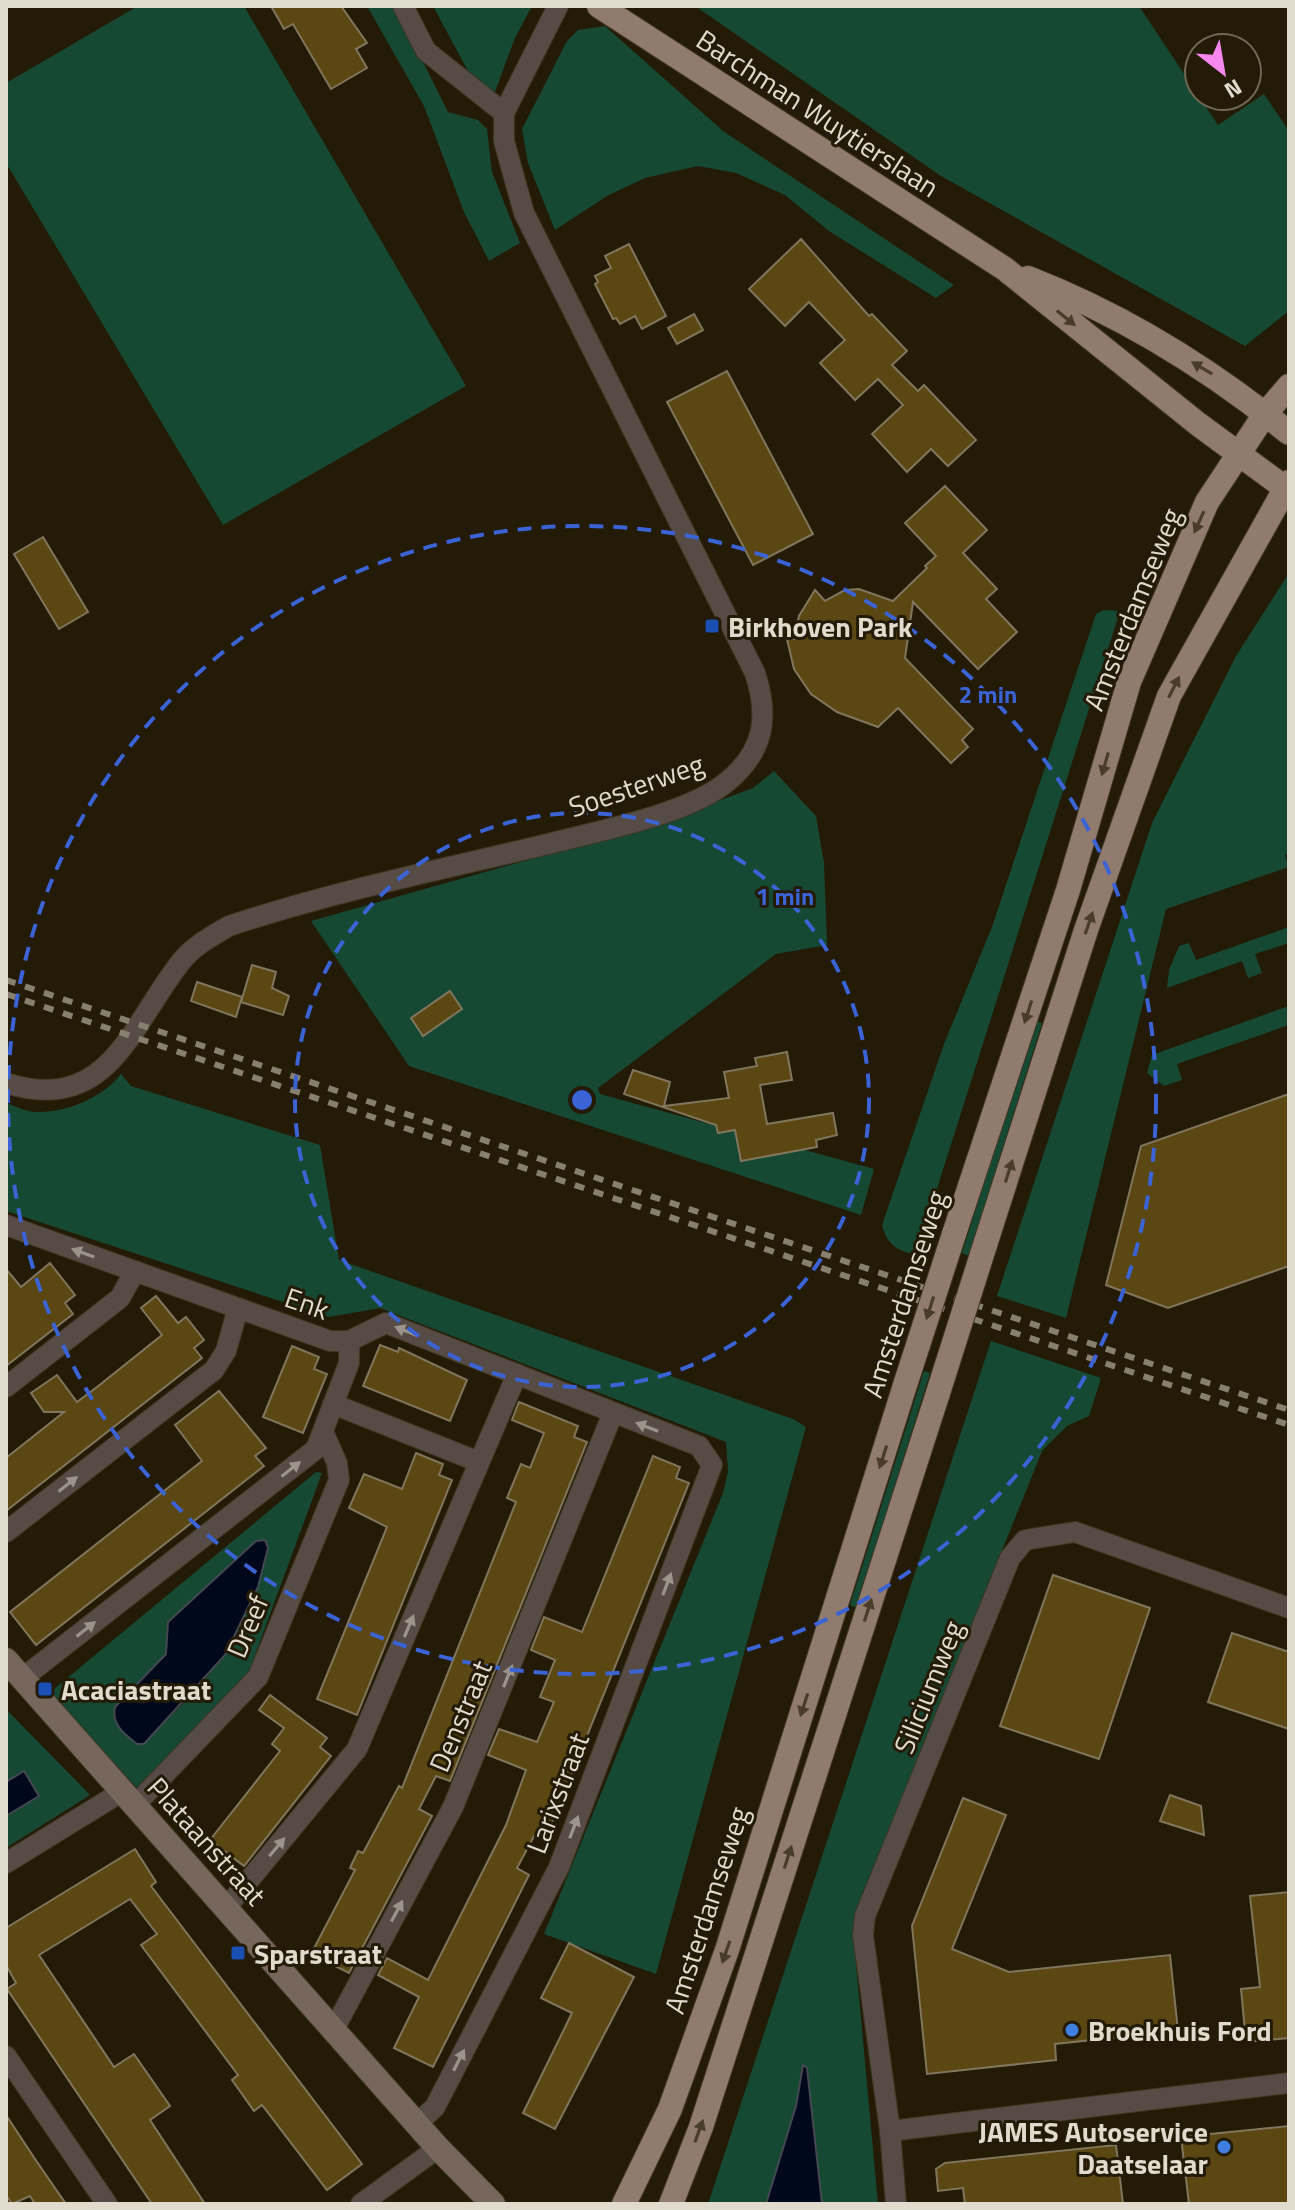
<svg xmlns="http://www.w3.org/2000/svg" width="1295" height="2210" font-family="'Titillium Web',sans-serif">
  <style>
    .green { fill: #164934; fill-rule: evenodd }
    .water { fill: #00091c; stroke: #444851; stroke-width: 2 }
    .building { fill: #5b4712; stroke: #80765d; stroke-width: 2 }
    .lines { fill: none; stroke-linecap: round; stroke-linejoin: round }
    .street-casing { stroke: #3e3621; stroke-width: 22 }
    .secondary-casing { stroke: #3e3621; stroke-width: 26 }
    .primary-casing { stroke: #3e3621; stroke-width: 26 }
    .street { stroke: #564c45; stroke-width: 20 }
    .secondary { stroke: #77665c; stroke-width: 24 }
    .primary { stroke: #907b6e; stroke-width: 24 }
    .rail { stroke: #87806f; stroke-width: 6; stroke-dasharray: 10 10; stroke-linecap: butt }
    .primary-bridge-casing { stroke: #3e3621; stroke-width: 26; stroke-linecap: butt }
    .primary-bridge { stroke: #907b6e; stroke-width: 24 }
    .oneway { fill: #493d2a }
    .oneway2 { fill: #9c948a }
    .ring { fill: none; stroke: #3a63d6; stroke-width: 4; stroke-dasharray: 14 10 }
    .transit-dot { fill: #1a4fb4; stroke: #231b05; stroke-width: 3 }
    .shop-dot { fill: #3f7fe0; stroke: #231b05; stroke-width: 3 }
    .labels { text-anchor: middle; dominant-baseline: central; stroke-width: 6; stroke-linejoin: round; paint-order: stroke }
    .street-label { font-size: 28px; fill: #e1dbce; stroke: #231b05 }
    .poi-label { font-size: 28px; font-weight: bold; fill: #e1dbce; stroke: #231b05; text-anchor: start }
    .centre { fill: #3a63d6; stroke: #231b05; stroke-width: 4 }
    .ring-label { font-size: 24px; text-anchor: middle; font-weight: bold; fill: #3a63d6; stroke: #231b05; stroke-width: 6; stroke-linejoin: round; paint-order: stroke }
  </style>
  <rect width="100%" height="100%" fill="#231b05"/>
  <g class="green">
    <path d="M138 6H244L466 386 223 525 6 163V83Z"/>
    <path d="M367 6H395L448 112 478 120 487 129 492 172 520 243 489 261 464 212 424 106Z"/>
    <path d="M433 6H532L515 38 494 94 475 84Z"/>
    <path d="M695 6H1139L1218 125 1264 94 1289 131V311L1245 346 941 176Z"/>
    <path d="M605 26 723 131 954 285 936 298 829 231 785 195 736 173 698 166 645 178 607 196 555 230 528 163 522 129 567 41 578 30Z"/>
    <path d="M1289 573V853L1285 855 1289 867 1166 909 1066 1318 997 1296 1152 823 1236 656Z"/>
    <path d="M1104 610 1120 611 916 1255C897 1251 887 1244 882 1225L944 1044 992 927 1096 614Z"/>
    <path d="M774 771 816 816 824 863 827 945 776 954 598 1088 600 1094 874 1169 861 1215 409 1066 311 921 656 824 753 788Z"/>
    <path d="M1289 927V943L1255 954 1262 973 1248 978 1242 961 1167 988 1169 970 1179 946 1189 943 1196 960Z"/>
    <path d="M1289 1006V1025L1177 1064 1182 1080 1164 1086 1147 1073 1152 1055Z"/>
    <path d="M1035 1021 1042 1023 969 1256 962 1253Z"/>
    <path d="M121 1074 131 1086 320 1145 339 1260 793 1419 806 1427 656 1974 544 1934 723 1493 728 1472 726 1442 380 1308 329 1317 6 1211V1103C15 1106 27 1112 37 1112 66 1113 104 1097 121 1074Z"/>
    <path d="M991 1341 1101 1378 1089 1416 1067 1426 1042 1451 856 1914 854 1942 878 2204H822L807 2068 803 2066 796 2106 766 2204H708Z"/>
    <path d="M924 1371 930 1373 857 1608 850 1605Z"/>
    <path d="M316 1472 322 1473 244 1685 138 1789 48 1694ZM168 1622 238 1633C214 1675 177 1709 144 1744H137C124 1734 111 1724 115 1707L166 1654Z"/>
    <path d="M6 1709 90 1795 6 1848V1816L38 1796 24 1771 6 1782Z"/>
  </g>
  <g class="water">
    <path d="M265 1540 268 1548 258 1587 225 1655 144 1744H137C124 1734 111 1724 115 1707L166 1654 168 1622 256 1541Z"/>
    <path d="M24 1771 39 1796 6 1816V1782Z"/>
    <path d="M803 2065 807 2068 822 2204H766L796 2106Z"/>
  </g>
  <g class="building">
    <path d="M271 6H341L367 43 356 49 367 68 331 89 293 24 284 29Z"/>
    <path d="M801 239 869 316 872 314 907 351 892 365 918 391 924 385 976 440 948 466 931 449 907 472 872 434 903 405 878 379 855 400 820 363 845 340 809 302 785 326 749 289Z"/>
    <path d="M629 244 666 316 642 329 635 316 620 324 616 318 613 319 595 284 598 282 595 276 611 268 605 256Z"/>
    <path d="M694 314 703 330 677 344 668 328Z"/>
    <path d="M727 371 813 534 753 565 667 402Z"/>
    <path d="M945 486 987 530 963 553 997 589 986 599 1017 632 978 669 913 602 905 658 973 729 962 740 968 747 951 763 898 708 878 727 837 712 811 694 794 669 787 639H794L799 616 815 590 825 601 845 590 859 589 893 601 927 568 925 566 936 556 905 523Z"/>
    <path d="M43 537 88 612 59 629 14 554Z"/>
    <path d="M252 965 276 972 272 988 289 996 283 1015 241 1002Z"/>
    <path d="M197 982 242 997 236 1017 191 1001Z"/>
    <path d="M450 991 462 1009 423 1036 411 1018Z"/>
    <path d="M787 1052 792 1080 760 1085 767 1124 833 1113 837 1135 816 1140 817 1147 741 1161 735 1130 718 1133 716 1125 624 1094 633 1070 670 1082 664 1106 729 1098 724 1072 757 1066 755 1058Z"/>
    <path d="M1289 1094V1266L1168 1308 1106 1285 1141 1146Z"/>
    <path d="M50 1263 75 1295 65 1303 73 1314 6 1366V1269L21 1287Z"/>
    <path d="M156 1296 178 1323 186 1317 204 1340 194 1348 202 1358 6 1511V1458L64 1412H44L31 1393 57 1375 77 1402 97 1387 162 1335 141 1308Z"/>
    <path d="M380 1345 398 1352 399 1348 467 1380 450 1421 363 1386Z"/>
    <path d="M292 1346 319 1357 314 1369 327 1374 303 1433 263 1417Z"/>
    <path d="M219 1391 266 1448 255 1456 264 1466 36 1645 10 1612 202 1461 175 1425Z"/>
    <path d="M519 1402 578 1426 574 1437 587 1442 450 1781 436 1776 419 1809 432 1816 349 1973 311 1954 355 1870 350 1868 358 1851 363 1853 399 1786 402 1788 516 1502 507 1498 521 1464 530 1468 544 1433 512 1420Z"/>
    <path d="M416 1453 443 1464 439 1475 452 1480 357 1715 317 1699 387 1527 349 1508 364 1474 402 1489Z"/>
    <path d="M653 1456 680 1467 676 1478 689 1483 545 1840 534 1836 517 1868 529 1875 433 2067 394 2048 419 1997 378 1975 387 1958 428 1980 506 1825 526 1770 488 1755 499 1729 537 1742 554 1702 540 1697 555 1660 531 1650 544 1617 582 1632Z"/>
    <path d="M1053 1575 1150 1608 1099 1759 1000 1726Z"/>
    <path d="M1232 1633 1289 1652V1729L1208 1702Z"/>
    <path d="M270 1695 327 1738 320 1747 331 1756 244 1866 210 1840 280 1751 272 1744 284 1728 259 1710Z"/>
    <path d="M1170 1795 1201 1806 1204 1835 1160 1821Z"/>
    <path d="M963 1798 1006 1815 952 1949 1009 1972 1170 1955 1178 2031 1055 2044 1056 2060 927 2074 912 1926Z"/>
    <path d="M135 1849 156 1882 151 1886 362 2164 327 2190 262 2105 254 2111 232 2080 238 2075 141 1945 157 1934 130 1899 39 1955 114 2067 134 2054 170 2106 150 2120 205 2204H152L7 1989 16 1983 6 1965V1928Z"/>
    <path d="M1289 1892V2038L1246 2042 1241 1989 1260 1987 1250 1896Z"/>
    <path d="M569 1943 634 1977 555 2129 523 2113 572 2013 541 1998Z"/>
    <path d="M6 2115 35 2159 66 2204H35L30 2196 12 2204 6 2195Z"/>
    <path d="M1289 2126V2204H1189L1181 2137Z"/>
    <path d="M1116 2145 1123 2204H965L963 2188 938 2191 936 2169 945 2163Z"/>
  </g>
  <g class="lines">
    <defs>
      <g id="street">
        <path d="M403 6 426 51 504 113"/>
        <path d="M6 1083C108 1115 130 1027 180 963 193 946 212 936 229 926 334 891 444 869 552 843 602 830 689 814 728 781 765 750 769 716 755 673L524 213 504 141V113L558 6"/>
        <path d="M6 1225 330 1341H349L386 1323 699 1446 712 1465 559 1867 435 2107 417 2124"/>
        <path d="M6 1387 120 1298 135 1271"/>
        <path d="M333 1404 479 1462"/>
        <path d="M6 1532 214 1370 226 1351 238 1308"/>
        <path d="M24 1677 316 1449 349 1363V1341"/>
        <path d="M136 1804 258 1677 339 1480 337 1463 324 1434"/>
        <path d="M6 1863 123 1791"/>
        <path d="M227 1907 357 1749 517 1374"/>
        <path d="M334 2029 453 1807 613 1413"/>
        <path d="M6 2056 107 2204"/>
        <path d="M890 2131 1289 2083"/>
        <path d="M361 2204 438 2148"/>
        <path d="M896 2204 890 2131 863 1935 865 1916 1010 1558 1025 1540 1075 1532 1289 1608"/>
      </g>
      <path id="secondary" d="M6 1660 438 2148 493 2204"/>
      <g id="primary">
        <path d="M599 6 1005 269 1198 424 1285 488"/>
        <path d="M1028 278C1123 315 1210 369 1289 433"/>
        <path d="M954 1234 1068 890 1129 682 1207 502 1265 414 1289 386"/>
        <path d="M985 1245 1086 930 1169 696 1289 482"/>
        <path d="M624 2204 670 2109 727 1950 906 1382"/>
        <path d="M671 2204 701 2127 938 1393"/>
      </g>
    </defs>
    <use href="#street" class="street-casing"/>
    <use href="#secondary" class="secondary-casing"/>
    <use href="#primary" class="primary-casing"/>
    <use href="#street" class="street"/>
    <use href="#secondary" class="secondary"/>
    <use href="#primary" class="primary"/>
    <g class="rail">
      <path d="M6 980 1289 1410"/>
      <path d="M6 994 1289 1425"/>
    </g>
    <defs>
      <g id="primary-bridge">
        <path d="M906 1382 954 1234"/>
        <path d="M938 1393 985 1245"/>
      </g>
    </defs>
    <use href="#primary-bridge" class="primary-bridge-casing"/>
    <use href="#primary-bridge" class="primary-bridge"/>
  </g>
  <defs><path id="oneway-solid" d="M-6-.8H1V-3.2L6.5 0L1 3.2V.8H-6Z" transform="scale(2)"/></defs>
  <g class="oneway">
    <use href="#oneway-solid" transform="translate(1066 318) rotate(39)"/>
    <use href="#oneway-solid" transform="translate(1202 368) rotate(-149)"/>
    <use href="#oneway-solid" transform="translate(1199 522) rotate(114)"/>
    <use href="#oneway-solid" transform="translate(1174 687) rotate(-63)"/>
    <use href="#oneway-solid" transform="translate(1105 764) rotate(106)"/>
    <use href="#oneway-solid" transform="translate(1089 923) rotate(-71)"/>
    <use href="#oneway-solid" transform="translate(1028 1012) rotate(108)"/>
    <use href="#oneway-solid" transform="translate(1009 1171) rotate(-72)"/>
    <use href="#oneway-solid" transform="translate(930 1308) rotate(108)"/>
    <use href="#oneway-solid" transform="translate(883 1457) rotate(108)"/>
    <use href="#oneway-solid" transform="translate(868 1610) rotate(-72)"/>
    <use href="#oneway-solid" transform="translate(804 1705) rotate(108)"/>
    <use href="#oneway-solid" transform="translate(788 1857) rotate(-72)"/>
    <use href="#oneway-solid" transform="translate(726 1952) rotate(109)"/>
    <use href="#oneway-solid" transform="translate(699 2131) rotate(-70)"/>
  </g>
  <g class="oneway2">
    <use href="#oneway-solid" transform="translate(83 1253) rotate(-160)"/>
    <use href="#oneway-solid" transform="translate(406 1331) rotate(-158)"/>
    <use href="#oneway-solid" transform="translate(647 1427) rotate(-159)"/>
    <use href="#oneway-solid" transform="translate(291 1469) rotate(-38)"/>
    <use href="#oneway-solid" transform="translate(68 1484) rotate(-38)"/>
    <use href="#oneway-solid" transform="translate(667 1584) rotate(-69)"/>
    <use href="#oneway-solid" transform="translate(409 1626) rotate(-67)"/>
    <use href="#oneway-solid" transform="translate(86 1629) rotate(-38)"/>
    <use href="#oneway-solid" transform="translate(508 1676) rotate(-68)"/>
    <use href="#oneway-solid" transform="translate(574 1827) rotate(-69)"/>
    <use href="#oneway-solid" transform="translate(277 1847) rotate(-50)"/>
    <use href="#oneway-solid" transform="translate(397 1911) rotate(-62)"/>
    <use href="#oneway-solid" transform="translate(459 2060) rotate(-63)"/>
  </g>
  <g class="ring">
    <circle cx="582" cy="1100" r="287"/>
    <circle cx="582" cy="1100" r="574"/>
  </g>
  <g class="transit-dot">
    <rect x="704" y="618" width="16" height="16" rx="4"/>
    <rect x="37" y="1681" width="16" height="16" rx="4"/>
    <rect x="230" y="1945" width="16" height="16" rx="4"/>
  </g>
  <g class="shop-dot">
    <circle cx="1072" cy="2030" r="8"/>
    <circle cx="1224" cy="2147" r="8"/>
  </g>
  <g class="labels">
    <g class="street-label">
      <text transform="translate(818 113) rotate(33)">Barchman Wuytierslaan</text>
      <text transform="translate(1132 609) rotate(-68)">Amsterdamseweg</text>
      <text transform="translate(636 785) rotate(-19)">Soesterweg</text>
      <text transform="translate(904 1294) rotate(-72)">Amsterdamseweg</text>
      <text transform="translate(307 1303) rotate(19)">Enk</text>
      <text transform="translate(247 1626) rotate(-67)">Dreef</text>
      <text transform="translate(928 1687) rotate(-68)">Siliciumweg</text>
      <text transform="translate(460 1716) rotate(-67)">Denstraat</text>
      <text transform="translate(557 1793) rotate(-69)">Larixstraat</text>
      <text transform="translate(207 1841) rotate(48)">Plataanstraat</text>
      <text transform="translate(706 1910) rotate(-72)">Amsterdamseweg</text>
    </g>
    <g class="poi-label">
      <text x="728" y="626">Birkhoven Park</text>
      <text x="61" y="1689">Acaciastraat</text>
      <text x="254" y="1953">Sparstraat</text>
      <text x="1088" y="2030">Broekhuis Ford</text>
      <text x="1208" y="2131" text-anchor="end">JAMES Autoservice<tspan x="1208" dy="32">Daatselaar</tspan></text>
    </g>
  </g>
  <circle cx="582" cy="1100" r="12" class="centre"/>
  <g class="ring-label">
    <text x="988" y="703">2 min</text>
    <text x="785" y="905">1 min</text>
  </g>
  <rect width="1295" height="2210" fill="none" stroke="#e1dbce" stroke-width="16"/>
  <g transform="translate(1223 72) rotate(149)"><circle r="38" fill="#231b05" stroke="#6f6855" stroke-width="2"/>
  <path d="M0-6L14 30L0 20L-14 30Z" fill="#f688ed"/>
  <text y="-12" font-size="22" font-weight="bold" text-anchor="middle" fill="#e1dbce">N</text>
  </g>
</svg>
